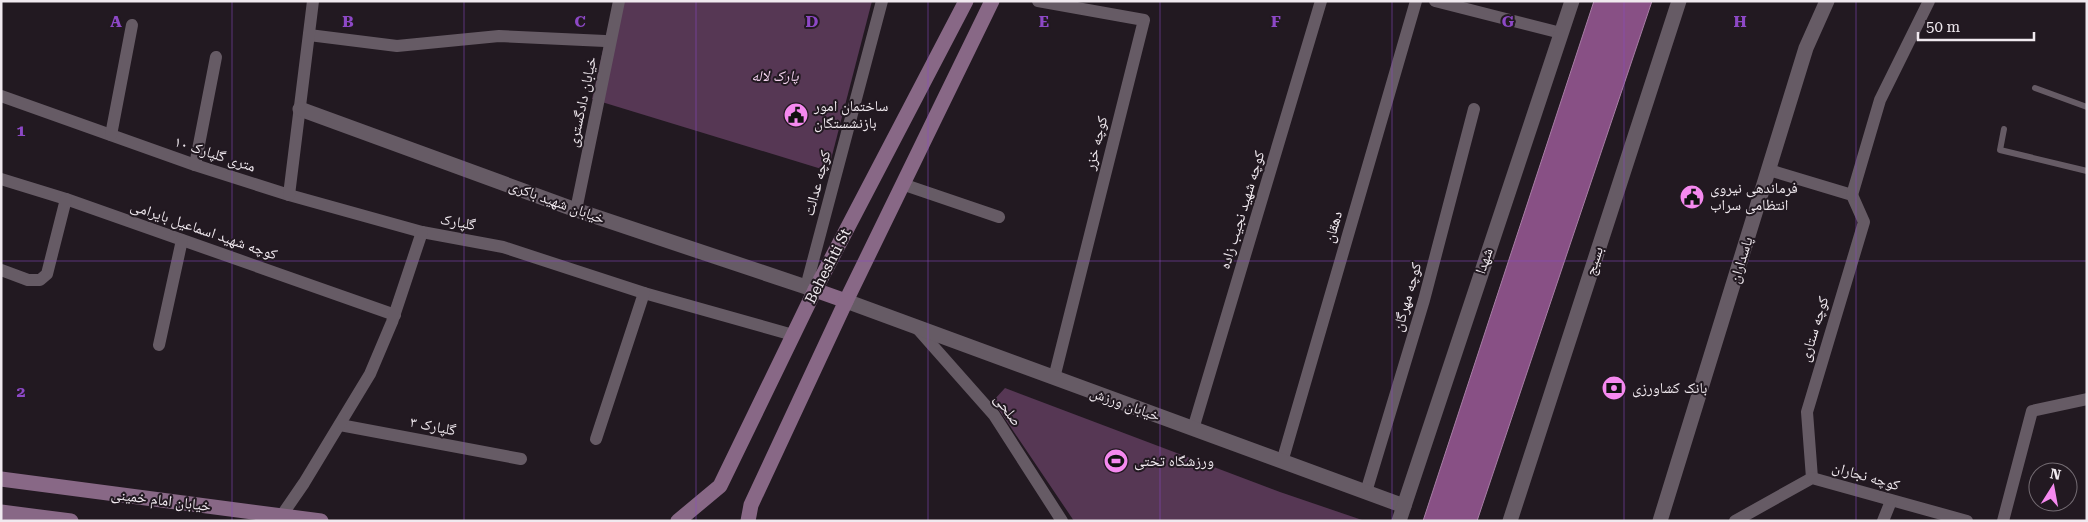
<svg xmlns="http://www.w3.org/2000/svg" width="2088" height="522" font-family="'Roboto Serif','Noto Naskh Arabic',serif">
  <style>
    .green { fill: #563754 }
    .water { fill: #885085; stroke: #a77ea5 }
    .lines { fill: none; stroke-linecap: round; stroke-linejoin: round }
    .service { stroke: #665b65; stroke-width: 6 }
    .minor { stroke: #665b65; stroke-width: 12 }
    .tertiary { stroke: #665b65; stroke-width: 15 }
    .secondary { stroke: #886886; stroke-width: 15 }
    .grid { fill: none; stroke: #8d48c6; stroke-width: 1; stroke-opacity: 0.55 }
    .labels { text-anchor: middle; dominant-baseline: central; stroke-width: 4; stroke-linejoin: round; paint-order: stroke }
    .park-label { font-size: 15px; font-style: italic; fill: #f7d6f3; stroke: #221921 }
    .street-label { font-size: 15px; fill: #f0e9ef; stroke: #221921 }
    .poi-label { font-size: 15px; fill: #f0e9ef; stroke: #221921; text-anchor: start }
    .grid-label { font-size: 16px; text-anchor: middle; font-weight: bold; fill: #8d48c6; stroke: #221921; stroke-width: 4; stroke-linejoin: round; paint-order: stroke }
  </style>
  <rect width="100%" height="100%" fill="#221921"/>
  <g class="green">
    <path d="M614 1H872L828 171 592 99Z"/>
    <path d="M1005 388 1280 492 1365 521H1074L993 401Z"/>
  </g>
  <path class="water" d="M1594 1H1652L1477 521H1423Z"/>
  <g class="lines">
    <g class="service">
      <path d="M2035 88 2087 107"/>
      <path d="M2004 129 2000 150 2087 171"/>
    </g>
    <g class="minor">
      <path d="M1038 1 1144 20 1054 378"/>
      <path d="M1435 1 1561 33"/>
      <path d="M309 35 397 46 499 36 605 41"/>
      <path d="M1 96 195 165 289 195 422 232 503 247 644 293 793 335"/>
      <path d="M111 135 132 25"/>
      <path d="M195 165 216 57"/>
      <path d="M1769 170 1852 195 1864 222 1807 412 1812 478"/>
      <path d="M1 179 66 199 395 315"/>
      <path d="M902 184 999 217"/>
      <path d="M289 195 313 1"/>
      <path d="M1852 195 1880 100 1929 1"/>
      <path d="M576 210 619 1"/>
      <path d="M1 270 28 280H40L47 274 66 199"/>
      <path d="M806 287 882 1"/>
      <path d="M917 328 994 415 1062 521"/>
      <path d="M159 345 182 240"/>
      <path d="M340 425 521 459"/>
      <path d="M1193 429 1321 1"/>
      <path d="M596 439 644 293"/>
      <path d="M1282 462 1416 1"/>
      <path d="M1366 492 1424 300 1474 109"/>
      <path d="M282 515 304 483 370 374 392 322 422 232"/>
      <path d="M1735 521 1812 478 1967 521"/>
      <path d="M1883 521 1891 501"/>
      <path d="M2003 521 2032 411 2087 399"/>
    </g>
    <g class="tertiary">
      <path d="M300 109 576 210 815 290"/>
      <path d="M846 301 1404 506"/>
      <path d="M1399 521 1572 1"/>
      <path d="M1510 521 1679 1"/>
      <path d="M1660 521 1806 48 1827 1"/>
    </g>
    <g class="secondary">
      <path d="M815 290 846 301"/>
      <path d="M1 479 321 521"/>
      <path d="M1 512 71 521"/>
      <path d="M678 521 720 486 815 290 966 1"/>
      <path d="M748 521 751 505 846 301 992 1"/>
    </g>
  </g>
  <path class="grid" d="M232 1V521M464 1V521M696 1V521M928 1V521M1160 1V521M1392 1V521M1624 1V521M1856 1V521M1 261H2087"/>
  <defs>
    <symbol id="civic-disc" viewBox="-11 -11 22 22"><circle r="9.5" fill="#f589ef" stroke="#221921"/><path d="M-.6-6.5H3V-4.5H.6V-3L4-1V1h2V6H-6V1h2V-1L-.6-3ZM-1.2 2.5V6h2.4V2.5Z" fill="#111"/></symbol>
    <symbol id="bank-disc" viewBox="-11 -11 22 22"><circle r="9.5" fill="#f589ef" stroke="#221921"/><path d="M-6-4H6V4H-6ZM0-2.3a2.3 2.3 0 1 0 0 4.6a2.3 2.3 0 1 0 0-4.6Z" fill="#111"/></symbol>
    <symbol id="stadium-disc" viewBox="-11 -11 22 22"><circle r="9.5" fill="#f589ef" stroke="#221921"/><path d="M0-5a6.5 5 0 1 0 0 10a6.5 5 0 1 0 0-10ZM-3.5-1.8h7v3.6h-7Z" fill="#111"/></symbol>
  </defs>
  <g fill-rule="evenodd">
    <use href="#civic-disc" x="782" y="101" width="28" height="28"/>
    <use href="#civic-disc" x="1678" y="183" width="28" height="28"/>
    <use href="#bank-disc" x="1600" y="374" width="28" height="28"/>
    <use href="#stadium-disc" x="1102" y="447" width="28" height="28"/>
  </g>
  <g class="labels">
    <g class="park-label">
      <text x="775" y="76">پارک لاله</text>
    </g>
    <g class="street-label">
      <text transform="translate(582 102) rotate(-78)">خیابان دادگستری</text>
      <text transform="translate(1096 143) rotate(-76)">کوچه خزر</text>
      <text transform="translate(215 154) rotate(18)">۱۰ متری گلپارک</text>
      <text transform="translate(817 183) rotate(-75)">کوچه عدالت</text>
      <text transform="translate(557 202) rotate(20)">خیابان شهید باکری</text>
      <text transform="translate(1242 210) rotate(-73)">کوچه شهید نجیب زاده</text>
      <text transform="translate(458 222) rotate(10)">گلپارک</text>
      <text transform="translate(1333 227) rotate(-74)">دهقان</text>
      <text transform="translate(204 230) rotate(19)">کوچه شهید اسماعیل بایرامی</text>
      <text transform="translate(1741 260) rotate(-73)">پاسداران</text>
      <text transform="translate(1484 261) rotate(-71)">شهدا</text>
      <text transform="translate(1594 261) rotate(-72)">بسیج</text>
      <text transform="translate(828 266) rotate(-63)">Beheshti St</text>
      <text transform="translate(1407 297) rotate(-74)">کوچه مهرگان</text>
      <text transform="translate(1814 329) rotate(-73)">کوچه ستاری</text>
      <text transform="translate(1125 404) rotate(20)">خیابان ورزش</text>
      <text transform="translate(1008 410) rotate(54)">صلحی</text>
      <text transform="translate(433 426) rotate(11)">گلپارک ۳</text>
      <text transform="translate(1866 476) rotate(16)">کوچه نجاران</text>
      <text transform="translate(161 500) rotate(7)">خیابان امام خمینی</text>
    </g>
    <g class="poi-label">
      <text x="814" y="106">ساختمان امور<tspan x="814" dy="17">بازنشستگان</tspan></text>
      <text x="1710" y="188">فرماندهی نیروی<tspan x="1710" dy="17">انتظامی سراب</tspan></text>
      <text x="1632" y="388">بانک کشاورزی</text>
      <text x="1134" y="461">ورزشگاه تختی</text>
    </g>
  </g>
  <g class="grid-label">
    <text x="116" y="27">A</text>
    <text x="348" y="27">B</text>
    <text x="580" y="27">C</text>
    <text x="812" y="27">D</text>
    <text x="1044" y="27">E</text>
    <text x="1276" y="27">F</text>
    <text x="1508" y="27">G</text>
    <text x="1740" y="27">H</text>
    <text x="21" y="136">1</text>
    <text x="21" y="397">2</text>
  </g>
  <rect width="2088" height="522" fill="none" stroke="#f0e9ef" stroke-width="5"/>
  <g transform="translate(2053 487) rotate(11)"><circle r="24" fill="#221921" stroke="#746c73"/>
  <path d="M0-4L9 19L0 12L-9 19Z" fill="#f589ef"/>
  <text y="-8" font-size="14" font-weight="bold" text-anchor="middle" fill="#f0e9ef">N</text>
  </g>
  <path d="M1918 32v8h116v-8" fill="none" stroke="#f0e9ef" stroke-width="2.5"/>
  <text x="1926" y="32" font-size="15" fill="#f0e9ef" stroke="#221921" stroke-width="4" paint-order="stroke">50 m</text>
</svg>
